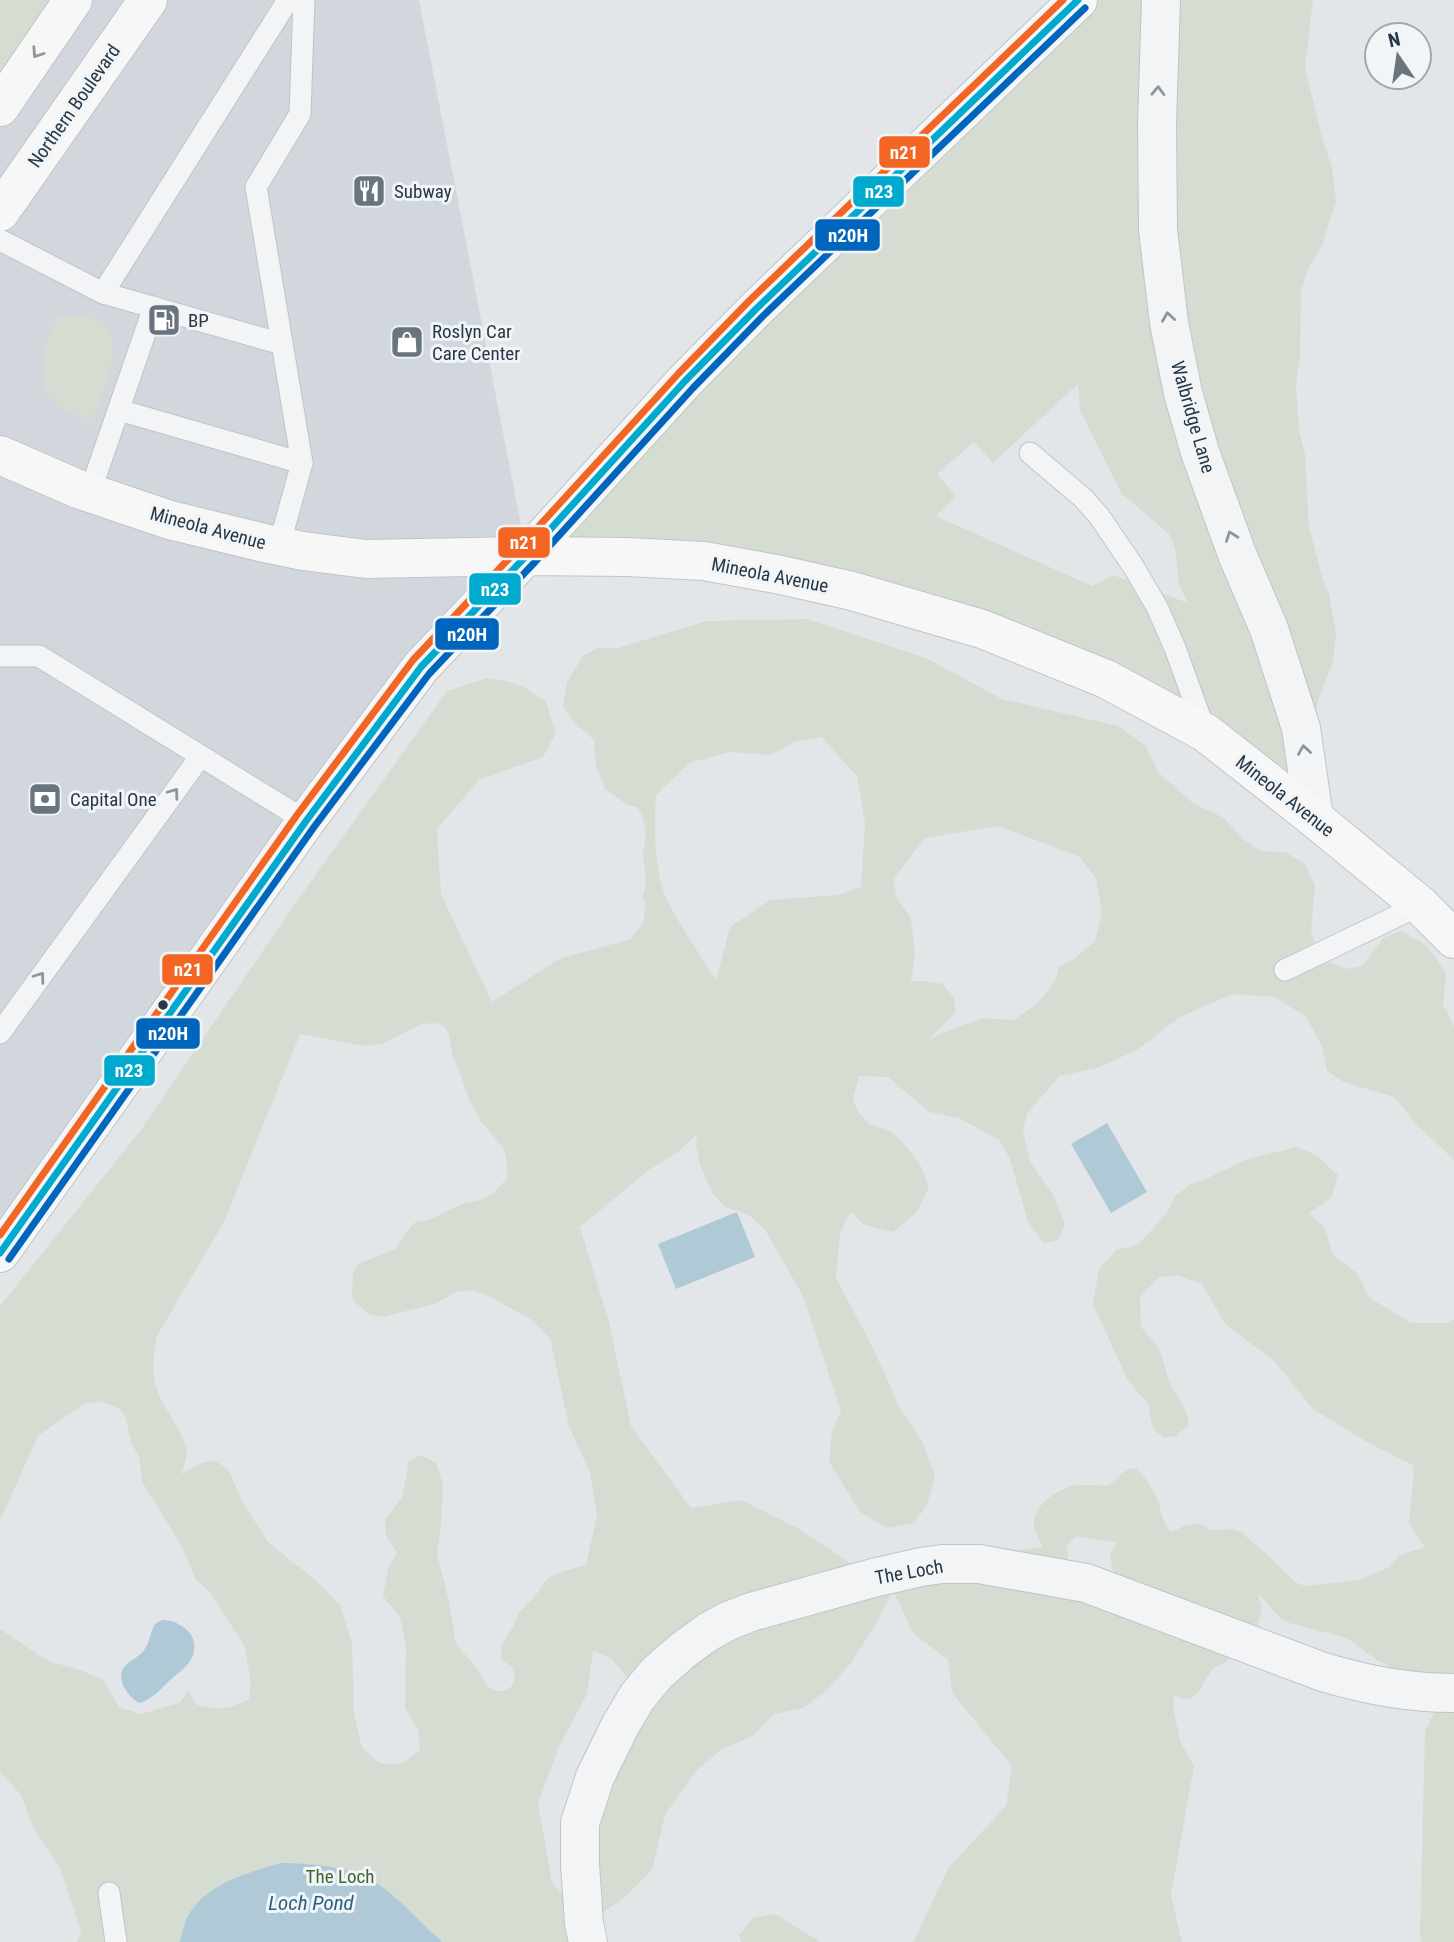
<svg xmlns="http://www.w3.org/2000/svg" width="1454" height="1942" font-family="'Roboto Condensed',sans-serif">
  <style>
    .built { fill: #d1d7dd }
    .green { fill: #d5ddd3; fill-rule: evenodd }
    .water { fill: #afc9d7 }
    .lines { fill: none; stroke-linecap: round; stroke-linejoin: round }
    .service-casing { stroke: #c1c4c7; stroke-width: 23 }
    .minor-casing { stroke: #c1c4c7; stroke-width: 40 }
    .tertiary-casing { stroke: #c1c4c7; stroke-width: 40 }
    .secondary-casing { stroke: #c1c4c7; stroke-width: 40 }
    .primary-casing { stroke: #bfc4c7; stroke-width: 40 }
    .service { stroke: #f3f4f6; stroke-width: 21 }
    .minor { stroke: #f3f4f6; stroke-width: 38 }
    .tertiary { stroke: #f3f4f6; stroke-width: 38 }
    .secondary { stroke: #f7f7f7; stroke-width: 38 }
    .primary { stroke: #f7f7f7; stroke-width: 38 }
    .bus-1-casing { stroke: #f1f5f8; stroke-width: 12 }
    .bus-2-casing { stroke: #f1f5f8; stroke-width: 12 }
    .bus-3-casing { stroke: #f1f5f8; stroke-width: 12 }
    .bus-1 { stroke: #00a9ce; stroke-width: 7 }
    .bus-2 { stroke: #0065bd; stroke-width: 7 }
    .bus-3 { stroke: #f26522; stroke-width: 7 }
    .oneway { stroke: #8f979e }
    .oneway2 { stroke: #8d969e }
    .bus-dot { fill: #273745; stroke: #f1f5f8; stroke-width: 2.5 }
    .labels { text-anchor: middle; dominant-baseline: central; stroke-width: 6; stroke-linejoin: round; paint-order: stroke }
    .street-label { font-size: 19px; fill: #273745; stroke: #f1f5f8 }
    .poi-label { font-size: 19px; fill: #273745; stroke: #f1f5f8; text-anchor: start }
    .park-label { font-size: 19px; fill: #446333; stroke: #f1f5f8 }
    .water-label { font-size: 21px; font-style: italic; fill: #2d5f7e; stroke: #f1f5f8 }
    .line-badge { stroke: #f1f5f8; stroke-width: 2.5 }
    .badge-label { font-size: 19px; text-anchor: middle; font-weight: bold; fill: #fff }
  </style>
  <rect width="100%" height="100%" fill="#e3e6e9"/>
  <path class="built" d="M72 0H419L527 556 0 1255V106Z"/>
  <g class="green">
    <path d="M0 0H72L0 106Z"/>
    <path d="M1078 0H1313L1305 68 1322 137 1332 168 1336 201 1322 246 1308 269 1301 291 1300 357 1296 385 1299 430 1305 454 1309 528 1322 576 1329 594 1336 634 1333 661 1319 698 1312 727 1314 818 1206 733 852 591 527 556ZM1078 384 1080 410 1121 493 1169 534 1175 548 1179 584 1188 603 1113 575 1092 586 936 516 956 496 937 474 974 442 993 463Z"/>
    <path d="M60 316C72 317 93 315 103 323 127 340 100 398 92 420 81 416 66 412 57 404 38 389 41 356 49 336 51 329 56 323 60 316Z"/>
    <path d="M807 619 926 658 1002 699 1118 726 1146 746 1158 772 1193 803 1224 818 1242 838 1260 851 1285 852 1305 864 1315 885 1311 932 1321 959 1348 969 1362 966 1383 938 1401 931 1427 946 1446 973 1443 1004 1454 1026V1160L1417 1125 1394 1097 1343 1082 1327 1071 1322 1046 1306 1017 1275 997 1233 994 1180 1017 1137 1050 1097 1068 1060 1076 1027 1113 1023 1131 1030 1162 1054 1196 1065 1225 1058 1240 1044 1243 1028 1222 1010 1159 999 1140 959 1118 929 1112 888 1077 859 1076 853 1099 858 1112 869 1124 892 1132 903 1143 920 1164 929 1188 916 1213 893 1232 864 1225 851 1212 840 1233 836 1278 873 1348 900 1408 923 1443 935 1477 927 1505 914 1523 886 1528 860 1512 829 1462 832 1431 841 1411 803 1296 765 1230 749 1215 725 1207 712 1193 700 1164 696 1145 697 1134 678 1152 649 1170 580 1227 609 1322 631 1426 691 1508 741 1500 799 1529 861 1570 999 1558 1020 1550 1043 1547C1039 1540 1033 1530 1034 1521 1035 1505 1056 1491 1069 1487 1082 1483 1096 1486 1109 1485L1128 1469 1136 1468C1145 1477 1154 1489 1158 1501 1162 1513 1162 1524 1172 1532L1184 1526 1193 1524H1202L1210 1530 1232 1529 1241 1532 1270 1557 1295 1582 1305 1586 1360 1580 1389 1567 1400 1555 1425 1547 1409 1524 1414 1466 1367 1442 1313 1409 1274 1361 1225 1324 1202 1284 1179 1276 1160 1277 1140 1296 1141 1327 1160 1349 1170 1384 1186 1411 1189 1425 1176 1436 1164 1438 1153 1429 1148 1404 1127 1379 1093 1304 1099 1269 1116 1250 1139 1244 1166 1214 1176 1195 1191 1184 1208 1178 1247 1159 1297 1147 1316 1155 1338 1175 1331 1198 1309 1213 1325 1228 1333 1255 1357 1273 1369 1297 1411 1323H1447L1454 1319V1942H1421L1420 1935 1425 1731 1444 1693 1375 1659 1347 1638 1289 1623 1280 1618 1270 1607 1258 1593 1262 1609 1257 1629 1232 1653 1225 1663 1216 1667 1211 1671 1198 1693 1189 1699H1181L1174 1695 1173 1708 1181 1743 1194 1766 1171 1895 1182 1942H913L949 1867 1006 1806 1012 1766 952 1693 948 1660 913 1633 893 1590 877 1622 851 1663 827 1690 803 1708 774 1714 753 1736 722 1749 696 1771 665 1815 652 1870 623 1899 589 1922 591 1942H77L81 1931 60 1868 34 1829 21 1795 0 1772V1629L46 1660 83 1671 103 1680 119 1707 141 1714 179 1703 189 1690 195 1704C217 1711 228 1710 249 1699L251 1683 245 1647 210 1592 196 1580 181 1545 142 1482 139 1456 132 1445 125 1416 117 1407 102 1402 85 1403 38 1436 0 1521V1306L140 1131 292 908 447 691 487 678 506 681 524 687 546 702 556 733 543 757 479 780 437 829 441 894 492 1002 559 959 631 939 644 921 645 903 642 897C648 884 645 870 643 857 642 851 645 846 645 840 646 829 644 816 637 807L629 806 605 789 596 766 594 740 574 722 563 706 567 682 583 656 598 648H618L706 621ZM821 737 857 776 865 822 861 887 838 895 770 900 730 927 716 980C700 954 682 929 668 902 654 874 654 826 656 795L689 763 730 752 771 755 794 742ZM998 826 1080 857 1096 879 1102 913 1095 941 1073 960 1059 966 1056 979 1038 1003 1014 1020 982 1018 930 1038 955 1013 954 998 943 984 926 981H911L915 956 911 918 897 898 893 879 925 838ZM435 1023 444 1026 449 1034 452 1053 470 1101 481 1122 504 1149 507 1164V1178L494 1193 481 1200 465 1203 428 1220 414 1223 403 1236 396 1249C382 1252 373 1260 359 1263L353 1272 352 1294 354 1301 367 1313 382 1317 435 1304 456 1292 472 1290 490 1297 530 1319 550 1338 569 1426 590 1473 597 1515 586 1565 557 1573 547 1579 536 1595 519 1612 514 1625 502 1644 501 1659 512 1667 515 1677 512 1686 504 1691H496L487 1686 477 1668 456 1644 448 1597 437 1554 441 1527 443 1484 436 1463 421 1455 409 1461 402 1497 385 1520 386 1536 397 1552 388 1569 383 1596 400 1618 406 1647 405 1708 418 1730 420 1750 402 1764H381L362 1748 354 1713 352 1643 340 1605 319 1583 268 1542 242 1501 229 1471 215 1460 198 1464 181 1474C182 1469 185 1464 186 1459 191 1441 166 1412 159 1395 151 1376 153 1356 157 1336L224 1222 300 1034 363 1046 382 1044 422 1024ZM1076 1537 1117 1542 1110 1554 1112 1568 1120 1585 1085 1583 1068 1559 1067 1546ZM593 1651 612 1659 628 1679 580 1865 583 1915 552 1883 538 1803 559 1747 587 1694Z"/>
    <path d="M775 1914 820 1942H741L739 1935 753 1918Z"/>
  </g>
  <g class="water">
    <path d="M1107 1123 1147 1192 1111 1213 1071 1144Z"/>
    <path d="M737 1212 755 1257 676 1289 658 1244Z"/>
    <path d="M162 1620C172 1620 175 1622 183 1627 197 1636 198 1653 187 1665 182 1671 175 1675 170 1680 160 1690 153 1699 139 1703 127 1696 114 1677 126 1665 132 1659 139 1657 144 1650 150 1643 150 1632 155 1624Z"/>
    <path d="M281 1863C312 1863 356 1867 381 1886 403 1902 422 1924 442 1942H180C182 1934 184 1923 188 1916 207 1883 247 1873 281 1863Z"/>
  </g>
  <g class="lines">
    <defs>
      <g id="service">
        <path d="M0 240 103 293"/>
        <path d="M282 344 103 293 288 0"/>
        <path d="M119 410 302 463"/>
        <path d="M1030 453 1083 498 1099 516 1133 566 1157 607 1175 648 1205 731"/>
        <path d="M90 492 154 307"/>
        <path d="M279 546 302 463 256 187 300 114 304 0"/>
        <path d="M0 656H39L306 821"/>
        <path d="M1285 970 1420 905"/>
        <path d="M0 1033 200 757"/>
        <path d="M109 1893 116 1942"/>
      </g>
      <path id="minor" d="M588 1942 584 1923 580 1865V1823L595 1777 620 1726 637 1697 657 1673 682 1651 708 1632 728 1621 751 1612 873 1578 921 1567 942 1564H979L1086 1583 1323 1672C1366 1685 1409 1693 1454 1693"/>
      <path id="tertiary" d="M1161 0 1157 124 1158 229 1169 323 1183 393 1200 452 1237 554 1269 629 1301 728 1314 818"/>
      <g id="secondary">
        <path d="M0 455 78 489 170 520 264 543 303 551 366 559 526 556 628 557 704 561 781 575 852 591 982 629 1106 679 1206 733 1314 818 1420 905 1454 939"/>
        <path d="M0 1253 306 821 421 667 526 556 685 381 756 309 1078 0"/>
      </g>
      <g id="primary">
        <path d="M0 107 73 0"/>
        <path d="M0 212 148 0"/>
      </g>
    </defs>
    <use href="#service" class="service-casing"/>
    <use href="#minor" class="minor-casing"/>
    <use href="#tertiary" class="tertiary-casing"/>
    <use href="#secondary" class="secondary-casing"/>
    <use href="#primary" class="primary-casing"/>
    <use href="#service" class="service"/>
    <use href="#minor" class="minor"/>
    <use href="#tertiary" class="tertiary"/>
    <use href="#secondary" class="secondary"/>
    <use href="#primary" class="primary"/>
    <defs>
      <path id="bus-1" d="M0 1253 306 821 421 667 526 556 685 381 756 309 1078 0"/>
      <path id="bus-2" d="M9 1259 314 827 429 674 534 563 693 388 763 316 1085 8"/>
      <path id="bus-3" d="M0 1235 297 815 413 660 518 549 678 374 749 301 1063 0"/>
    </defs>
    <use href="#bus-1" class="bus-1-casing"/>
    <use href="#bus-2" class="bus-2-casing"/>
    <use href="#bus-3" class="bus-3-casing"/>
    <use href="#bus-1" class="bus-1"/>
    <use href="#bus-2" class="bus-2"/>
    <use href="#bus-3" class="bus-3"/>
  </g>
  <defs><path id="oneway-chevron" d="M-2-3.5L2.5 0L-2 3.5" fill="none" stroke-width="1.6" stroke-linecap="round" stroke-linejoin="round" transform="scale(1.75)"/></defs>
  <use class="oneway" href="#oneway-chevron" transform="translate(37 53) rotate(124)"/>
  <g class="oneway2">
    <use href="#oneway-chevron" transform="translate(1158 91) rotate(-88)"/>
    <use href="#oneway-chevron" transform="translate(1168 317) rotate(-98)"/>
    <use href="#oneway-chevron" transform="translate(1231 536) rotate(-110)"/>
    <use href="#oneway-chevron" transform="translate(1304 750) rotate(-99)"/>
    <use href="#oneway-chevron" transform="translate(174 793) rotate(-54)"/>
    <use href="#oneway-chevron" transform="translate(40 977) rotate(-54)"/>
  </g>
  <defs>
    <symbol id="restaurant-square" viewBox="-11 -11 22 22"><rect x="-9" y="-9" width="18" height="18" rx="4" fill="#69747e" stroke="#f1f5f8"/><path d="M-5-6h1v4h1v-4h1v4h1v-4h1v5L-1.5 .5V6h-2V.5L-5-1ZM5-6V6H3V1.5H1.5Q1.5-4 5-6Z" fill="#fff"/></symbol>
    <symbol id="fuel-square" viewBox="-11 -11 22 22"><rect x="-9" y="-9" width="18" height="18" rx="4" fill="#69747e" stroke="#f1f5f8"/><path d="M-5.5-6h7V0h2V4h1.3V-2.5L3-4.5l.8-.8L6-3V5H2.5V1h-1V6h-7ZM-4.2-4.7v3.2H.2V-4.7Z" fill="#fff"/></symbol>
    <symbol id="shop-square" viewBox="-11 -11 22 22"><rect x="-9" y="-9" width="18" height="18" rx="4" fill="#69747e" stroke="#f1f5f8"/><path d="M-5-2.5h2.3a2.7 3.5 0 0 1 5.4 0H5L5.5 6h-11ZM-1.5-2.5h3a1.5 2.3 0 0 0-3 0Z" fill="#fff"/></symbol>
    <symbol id="bank-square" viewBox="-11 -11 22 22"><rect x="-9" y="-9" width="18" height="18" rx="4" fill="#69747e" stroke="#f1f5f8"/><path d="M-6-4H6V4H-6ZM0-2.3a2.3 2.3 0 1 0 0 4.6a2.3 2.3 0 1 0 0-4.6Z" fill="#fff"/></symbol>
  </defs>
  <g fill-rule="evenodd">
    <use href="#restaurant-square" x="350" y="172" width="38" height="38"/>
    <use href="#fuel-square" x="145" y="301" width="38" height="38"/>
    <use href="#shop-square" x="388" y="323" width="38" height="38"/>
    <use href="#bank-square" x="26" y="780" width="38" height="38"/>
  </g>
  <circle class="bus-dot" cx="163" cy="1005" r="6"/>
  <g class="labels">
    <g class="street-label">
      <text transform="translate(74 106) rotate(-55)">Northern Boulevard</text>
      <text transform="translate(1193 417) rotate(74)">Walbridge Lane</text>
      <text transform="translate(208 528) rotate(15)">Mineola Avenue</text>
      <text transform="translate(770 575) rotate(11)">Mineola Avenue</text>
      <text transform="translate(1285 796) rotate(38)">Mineola Avenue</text>
      <text transform="translate(909 1572) rotate(-10)">The Loch</text>
    </g>
    <g class="poi-label">
      <text x="394" y="191">Subway</text>
      <text x="188" y="320">BP</text>
      <text x="432" y="331">Roslyn Car<tspan x="432" dy="22">Care Center</tspan></text>
      <text x="70" y="799">Capital One</text>
    </g>
    <g class="park-label">
      <text x="340" y="1876">The Loch</text>
    </g>
    <g class="water-label">
      <text x="311" y="1903">Loch Pond</text>
    </g>
  </g>
  <g class="line-badge">
    <rect x="878" y="135" width="53" height="34" rx="7" fill="#f26522"/>
    <rect x="852" y="175" width="53" height="33" rx="7" fill="#00a9ce"/>
    <rect x="814" y="218" width="67" height="34" rx="7" fill="#0065bd"/>
    <rect x="497" y="526" width="54" height="33" rx="7" fill="#f26522"/>
    <rect x="468" y="572" width="54" height="34" rx="7" fill="#00a9ce"/>
    <rect x="434" y="617" width="66" height="34" rx="7" fill="#0065bd"/>
    <rect x="161" y="953" width="53" height="33" rx="7" fill="#f26522"/>
    <rect x="135" y="1017" width="66" height="33" rx="7" fill="#0065bd"/>
    <rect x="103" y="1054" width="53" height="33" rx="7" fill="#00a9ce"/>
  </g>
  <g class="badge-label">
    <text x="904" y="159">n21</text>
    <text x="879" y="198">n23</text>
    <text x="848" y="242">n20H</text>
    <text x="524" y="549">n21</text>
    <text x="495" y="596">n23</text>
    <text x="467" y="641">n20H</text>
    <text x="188" y="976">n21</text>
    <text x="168" y="1040">n20H</text>
    <text x="129" y="1077">n23</text>
  </g>
  <g transform="translate(1398 56) rotate(347)"><circle r="33" fill="#f1f5f8" stroke="#a0a9b0" stroke-width="2"/>
  <path d="M0-5L12 26L0 18L-12 26Z" fill="#69747e"/>
  <text y="-10" font-size="19" font-weight="bold" text-anchor="middle" fill="#273745">N</text>
  </g>
</svg>
